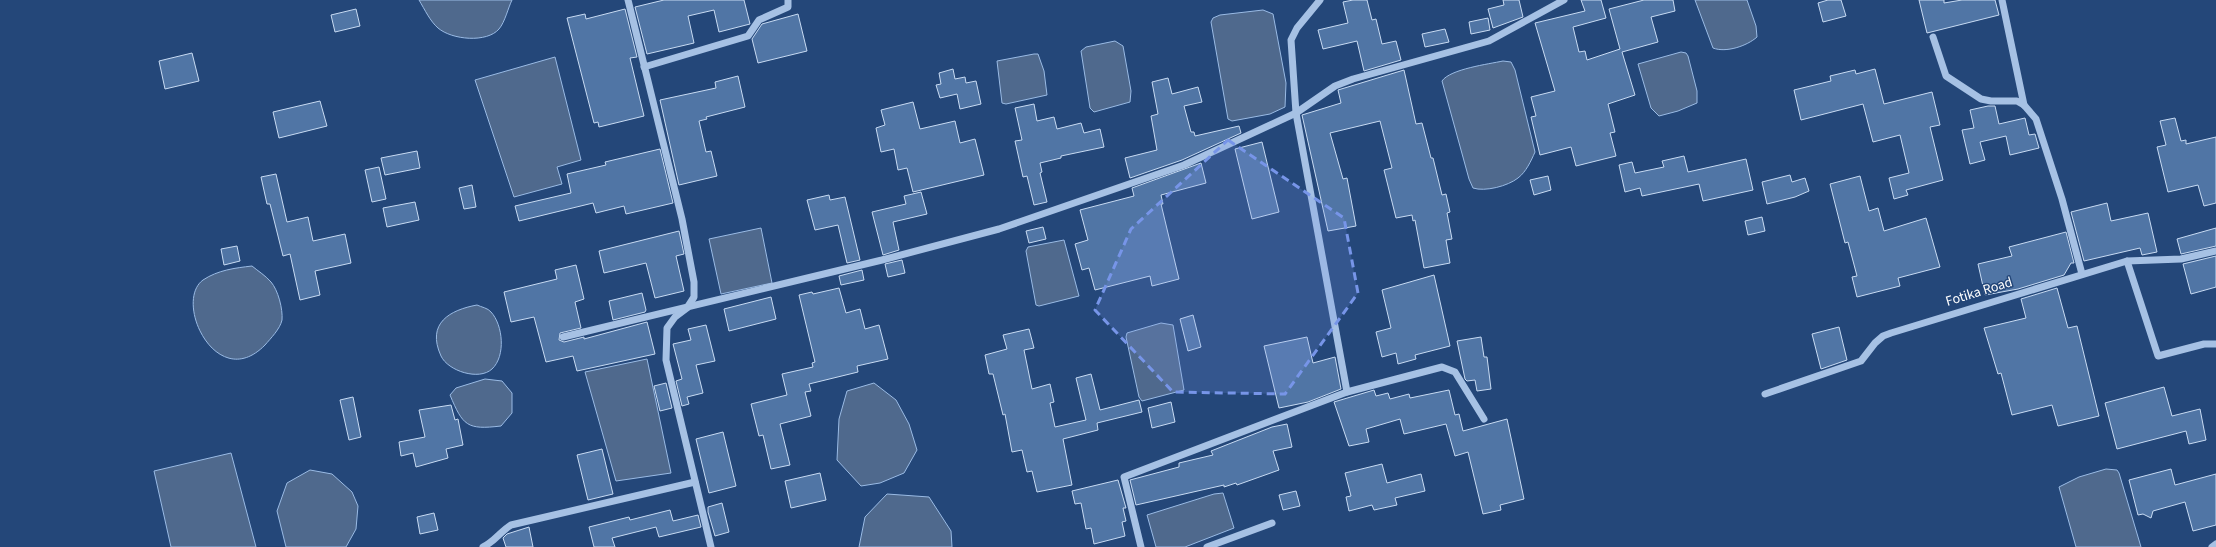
<svg xmlns="http://www.w3.org/2000/svg" width="2216" height="547" font-family="'Source Sans 3',sans-serif">
  <style>
    .water { fill: #4f698d; stroke: #9abbe5 }
    .building { fill: #5075a5; stroke: #c8dbf3 }
    .lines { fill: none; stroke-linecap: round; stroke-linejoin: round }
    .minor { stroke: #a6c1e4; stroke-width: 7 }
    .marked { fill: #7795e8; fill-opacity: 0.2; stroke: #7795e8; stroke-width: 3; stroke-dasharray: 8 5; stroke-linejoin: round }
    .labels { text-anchor: middle; dominant-baseline: central; stroke-width: 3; stroke-linejoin: round; paint-order: stroke }
    .street-label { font-size: 14px; fill: #fff; stroke: #244779 }
  </style>
  <rect width="100%" height="100%" fill="#244779"/>
  <g class="water">
    <path d="M419 0H512C508 8 505 22 499 29 487 43 452 40 438 28 430 21 425 10 419 0Z"/>
    <path d="M1695 0H1747L1756 26 1757 37C1747 46 1726 53 1713 48Z"/>
    <path d="M1263 10 1273 14 1286 83 1285 107 1270 114 1232 121 1228 119 1211 22 1213 18 1220 15Z"/>
    <path d="M1115 41 1123 46 1131 91 1130 102 1094 112 1090 108 1081 51 1086 47Z"/>
    <path d="M1681 52 1686 53 1688 56 1697 91V103L1678 111 1659 116 1651 108 1638 64Z"/>
    <path d="M1034 54H1038L1044 71 1047 95 1006 104 1002 103 997 61Z"/>
    <path d="M555 57 581 160 557 167 562 184 514 197 475 80Z"/>
    <path d="M1503 61 1511 62 1515 70 1535 152C1531 161 1526 172 1518 178 1508 186 1485 192 1473 188L1469 179 1442 81C1450 69 1489 64 1503 61Z"/>
    <path d="M761 228 772 283 721 294 709 239Z"/>
    <path d="M1064 240 1079 296 1039 306 1036 305 1026 251 1028 247Z"/>
    <path d="M252 266C258 271 266 276 271 282 278 290 283 309 282 320 280 329 271 338 265 345 217 394 173 302 203 280 218 270 235 268 252 266Z"/>
    <path d="M477 305C481 307 488 308 491 312 503 325 506 356 492 369 479 381 448 371 441 356 426 323 450 310 477 305Z"/>
    <path d="M1161 323 1173 325 1184 390 1142 401 1139 397 1126 337 1127 333Z"/>
    <path d="M647 359 671 473 616 481 585 372Z"/>
    <path d="M485 379 502 381 512 393V413L501 426C467 430 463 426 450 395L456 388Z"/>
    <path d="M874 383 896 400 909 424 917 450 904 473 880 483 861 486 837 460 839 419 847 391Z"/>
    <path d="M231 453 256 547H171L154 471Z"/>
    <path d="M2106 469 2117 470 2119 473 2141 547H2076L2059 487 2079 477Z"/>
    <path d="M310 470 332 474 352 492 358 506 356 529 346 547H286L277 511 287 483Z"/>
    <path d="M1223 493 1234 528 1185 547H1156L1147 515 1214 494Z"/>
    <path d="M887 494 929 497 951 531 952 547H859L865 517Z"/>
  </g>
  <g class="building">
    <path d="M664 0H744L750 24 719 32 714 10 688 16 694 43 647 54 635 7Z"/>
    <path d="M1353 0H1367L1372 20 1376 19 1382 44 1396 41 1401 60 1364 71 1357 41 1323 49 1318 30 1348 23 1343 2Z"/>
    <path d="M1503 0H1519L1523 17 1493 28 1488 9 1504 5Z"/>
    <path d="M1581 0H1601L1606 18 1573 27 1579 52 1585 51 1587 60 1620 49 1609 9 1644 0H1673L1675 11 1651 17 1658 42 1622 52 1635 95 1608 104 1615 132 1610 133 1616 156 1576 166 1571 147 1540 155 1531 117 1536 116 1531 97 1555 91 1535 23 1585 11Z"/>
    <path d="M1828 0H1841L1846 16 1823 22 1818 3Z"/>
    <path d="M1919 0H1944V3L1962 0H1995L1999 15 1927 33Z"/>
    <path d="M356 9 360 26 335 32 331 15Z"/>
    <path d="M625 9 637 57 630 58 644 116 599 127 598 122 594 123 567 18 585 14 586 19Z"/>
    <path d="M798 14 807 51 758 63 752 39 762 24Z"/>
    <path d="M1488 18 1490 30 1471 34 1469 22Z"/>
    <path d="M1445 29 1449 42 1425 47 1422 34Z"/>
    <path d="M192 53 199 81 165 89 159 61Z"/>
    <path d="M953 69 955 79 965 77 966 83 976 81 981 104 960 109 957 94 940 98 936 85 941 84 939 73Z"/>
    <path d="M1875 69 1884 104 1932 92 1940 125 1930 127 1943 180 1906 190 1908 195 1894 199 1889 178 1909 173 1900 135 1873 142 1863 104 1801 120 1794 90 1831 81 1830 76 1855 70 1856 74Z"/>
    <path d="M1404 70 1416 124 1422 123 1431 158H1433L1442 195 1446 194 1450 212 1447 213 1452 239 1446 240 1450 263 1424 268 1415 220 1413 221 1412 215 1396 218 1384 170 1392 168 1380 121 1330 133 1343 179 1347 178 1356 226 1328 231 1302 115 1341 103 1338 90Z"/>
    <path d="M738 76 745 107 706 117 707 119 699 121 706 152 711 151 717 176 679 185 660 100 716 88 715 82Z"/>
    <path d="M1168 78 1172 94 1198 87 1202 102 1184 106 1191 132H1194L1195 136 1239 126 1241 133 1182 160 1130 178 1125 158 1157 150 1151 116 1158 114 1152 82Z"/>
    <path d="M320 101 327 126 279 138 273 112Z"/>
    <path d="M913 102 920 129 955 121 960 143 975 139 984 175 913 192 907 168 898 170 894 149 881 152 876 128 885 125 881 110Z"/>
    <path d="M1034 104 1037 121 1054 117 1057 129 1081 123 1084 133 1100 129 1104 147 1061 156V158L1040 163 1042 172 1040 173 1047 202 1034 205 1027 176 1023 177 1015 141 1022 140 1015 108Z"/>
    <path d="M1988 106H1995L1999 124 2025 118 2029 135 2035 134 2039 148 2010 155 2006 136 1980 142 1985 160 1970 164 1962 130 1974 128 1970 110Z"/>
    <path d="M2175 118 2181 141 2186 140V144L2216 137V203L2204 206 2198 185 2168 192 2157 147 2166 145 2160 121Z"/>
    <path d="M1262 142 1279 212 1252 219 1235 149Z"/>
    <path d="M660 149 673 203 626 214 624 206 596 213 593 203 519 221 515 206 571 193 567 174 606 165 605 162Z"/>
    <path d="M417 151 420 168 385 175 381 158Z"/>
    <path d="M1684 156 1688 172 1746 159 1753 190 1703 201 1699 184 1642 196 1640 188 1625 192 1619 165 1632 162 1635 173 1664 167 1662 161Z"/>
    <path d="M1201 163 1206 183 1161 195 1163 204H1161L1179 279 1152 286 1150 276 1095 290 1089 268 1082 270 1075 244 1088 240 1080 210 1134 196 1132 188Z"/>
    <path d="M379 167 386 199 372 202 365 170Z"/>
    <path d="M276 174 287 222 308 217 313 241 345 234 351 263 315 271 320 295 300 300 290 254 283 256 270 204H267L261 177Z"/>
    <path d="M1790 175 1792 182 1805 178 1809 191 1795 197 1767 204 1762 182Z"/>
    <path d="M1548 176 1551 190 1534 195 1530 180Z"/>
    <path d="M1860 176 1869 211 1878 208 1884 231 1926 218 1940 267 1898 278 1900 286 1857 297 1852 277 1857 276 1848 242 1845 243 1830 184Z"/>
    <path d="M472 185 476 207 464 209 459 188Z"/>
    <path d="M921 192 927 214 893 222 899 250 883 255 872 212 906 204 904 196Z"/>
    <path d="M829 195 830 200 845 197 860 260 847 263 838 225 815 230 807 200Z"/>
    <path d="M415 202 419 220 387 227 383 208Z"/>
    <path d="M2107 203 2111 221 2148 213 2157 252 2142 255 2140 248 2084 261 2071 212Z"/>
    <path d="M1762 217 1765 231 1748 235 1745 221Z"/>
    <path d="M1043 227 1046 239 1029 243 1026 231Z"/>
    <path d="M2216 228V246L2181 254 2177 239Z"/>
    <path d="M679 231 684 254 676 256 684 291 655 298 646 263 604 273 599 251Z"/>
    <path d="M2066 232 2074 263H2071L2064 275 2018 289 1985 295 1978 264 2012 256 2009 247Z"/>
    <path d="M237 246 240 261 224 265 221 249Z"/>
    <path d="M2216 256V287L2191 294 2183 264Z"/>
    <path d="M902 260 905 273 888 277 885 264Z"/>
    <path d="M576 265 584 299 575 302 581 328 560 333 559 340 564 342 584 337V339L647 322 655 354 577 371 573 356 546 362 534 317 511 322 504 292 557 279 555 270Z"/>
    <path d="M862 270 864 280 841 285 839 276Z"/>
    <path d="M1434 275 1450 346 1415 355 1416 359 1398 364 1396 353 1382 357 1376 332 1391 328 1382 290Z"/>
    <path d="M839 288 846 313 860 309 865 329 879 325 888 359 857 366 858 372 809 384 811 391 805 392 811 416 780 424 790 465 771 469 763 435 759 436 751 404 787 395 782 374 813 367 812 363 815 362 799 295 812 292 813 294Z"/>
    <path d="M2057 288 2068 328 2077 326 2099 416 2058 426 2052 405 2012 415 2001 373 1998 374 1984 328 2026 318 2021 299Z"/>
    <path d="M642 293 646 310 645 312 613 320 609 301Z"/>
    <path d="M771 297 776 319 729 331 724 309Z"/>
    <path d="M1193 315 1201 347 1188 351 1180 319Z"/>
    <path d="M706 325 715 361 696 365 703 393 687 397 689 404 682 406 676 381 682 379 673 344 691 340 688 329Z"/>
    <path d="M1839 327 1847 360 1821 369 1812 334Z"/>
    <path d="M1029 329 1034 348 1024 350 1032 389 1050 384 1054 402 1050 403 1055 427 1086 420 1076 378 1091 374 1100 410 1139 400 1142 412 1097 423 1098 430 1063 439 1072 485 1037 492 1032 471 1027 472 1022 450 1012 452 1005 414 1003 415 993 374H989L985 355 1007 349 1003 335Z"/>
    <path d="M1307 337 1313 363 1335 357 1341 389 1308 402 1279 408 1264 346Z"/>
    <path d="M1481 337 1484 357H1487L1491 389 1477 391 1475 380 1467 381 1465 379 1457 341Z"/>
    <path d="M666 383 672 408 660 411 654 386Z"/>
    <path d="M2164 387 2172 416 2200 409 2206 440 2189 444 2186 431 2117 449 2105 403Z"/>
    <path d="M1374 390 1376 396 1388 393 1390 399 1409 394 1410 398 1449 390 1455 415 1459 414 1463 431 1507 419 1524 499 1500 505 1501 510 1483 514 1468 452 1455 456 1446 424 1404 434 1400 419 1366 429 1369 442 1349 446 1334 402Z"/>
    <path d="M353 397 361 437 349 440 340 400Z"/>
    <path d="M1171 402 1175 422 1152 428 1148 408Z"/>
    <path d="M451 405 455 420 458 419 463 445 446 449 448 458 416 467 413 453 401 456 399 442 425 437 419 410Z"/>
    <path d="M1287 424 1292 447 1273 451 1279 470 1237 485 1236 483 1224 487V485L1136 505 1130 480 1179 467V463L1213 455 1211 451 1272 427Z"/>
    <path d="M723 432 736 486 709 493 696 439Z"/>
    <path d="M602 449 613 494 588 500 577 455Z"/>
    <path d="M1382 464 1387 483 1421 474 1425 491 1395 498 1397 505 1374 510 1372 505 1349 511 1346 497 1351 496 1345 473Z"/>
    <path d="M2171 469 2175 485 2216 474V525L2193 531 2185 502 2153 511 2151 518 2143 514 2138 515 2129 480Z"/>
    <path d="M820 473 826 500 791 508 785 481Z"/>
    <path d="M1118 480 1126 508H1123L1126 521 1122 522 1125 536 1094 544 1091 528 1086 529 1081 503 1075 504 1072 491Z"/>
    <path d="M1296 491 1300 506 1283 510 1279 495Z"/>
    <path d="M722 503 729 532 715 536 708 512V507Z"/>
    <path d="M670 510 673 521 698 515 701 527 659 537 656 527 612 538 615 547H594L589 527 629 517 630 520Z"/>
    <path d="M434 513 438 530 420 534 417 517Z"/>
    <path d="M529 527 533 547H506L503 538 507 534Z"/>
  </g>
  <g class="lines">
    <g class="minor">
      <path d="M628 0 682 219 694 282V297L687 308 675 317 667 328 666 360 711 547"/>
      <path d="M2002 0 2024 105"/>
      <path d="M1933 37 1946 76 1981 99 1991 101H2017L2024 105 2036 119 2062 199 2082 274"/>
      <path d="M644 67 748 36 759 20 788 7V0"/>
      <path d="M2127 261 2158 356 2204 344H2216"/>
      <path d="M563 337 882 260 999 229 1184 165 1296 113 1335 86 1353 79 1489 41 1564 0"/>
      <path d="M1347 392 1442 367 1455 372 1484 419"/>
      <path d="M1765 394 1861 361 1875 343 1883 336 1891 333 2127 261 2181 259 2216 251"/>
      <path d="M483 547C494 542 500 532 511 525L695 482"/>
      <path d="M1141 547 1124 477 1347 392 1296 113 1291 40 1297 28 1320 0"/>
      <path d="M1207 547 1272 523"/>
      <path d="M2212 547 2216 544"/>
    </g>
  </g>
  <path class="marked" d="M1228 140 1344 218 1358 293 1285 394 1173 392 1095 310 1131 229Z"/>
  <g class="labels">
    <g class="street-label">
      <text transform="translate(1979 292) rotate(-17)">Fotika Road</text>
    </g>
  </g>
</svg>
